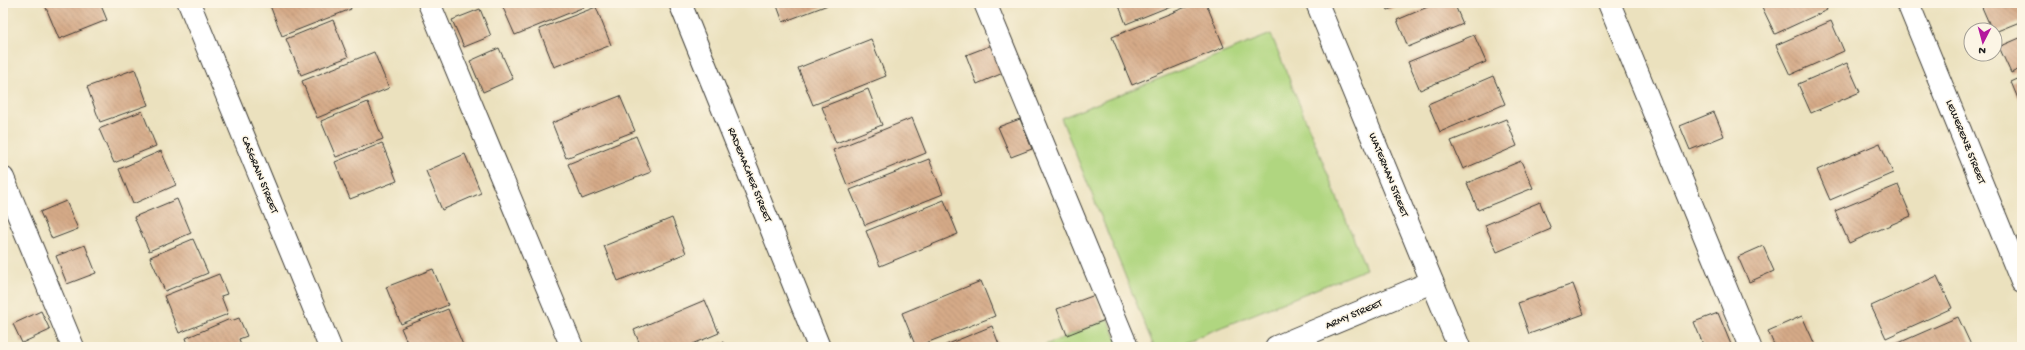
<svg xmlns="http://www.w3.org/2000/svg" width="2025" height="350" font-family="'Gochi Hand',sans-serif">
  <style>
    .green { fill: #b0d680; stroke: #66794e }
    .building { fill: url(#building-back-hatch) }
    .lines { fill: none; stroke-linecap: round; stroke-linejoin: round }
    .minor-casing { stroke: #3b3a34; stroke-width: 24 }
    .minor { stroke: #fff; stroke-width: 22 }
    .labels { text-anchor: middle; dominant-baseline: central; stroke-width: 3; stroke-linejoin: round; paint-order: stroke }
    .street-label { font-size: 11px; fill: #1c1c1c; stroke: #fcf5e5 }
  </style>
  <defs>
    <pattern id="building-back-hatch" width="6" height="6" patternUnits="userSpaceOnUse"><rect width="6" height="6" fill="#d5aa88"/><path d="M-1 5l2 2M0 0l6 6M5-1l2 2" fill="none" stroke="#b69275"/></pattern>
  </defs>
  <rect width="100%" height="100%" fill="#fcf5e5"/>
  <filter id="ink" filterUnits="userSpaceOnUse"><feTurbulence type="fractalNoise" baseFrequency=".025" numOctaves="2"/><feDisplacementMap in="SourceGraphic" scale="8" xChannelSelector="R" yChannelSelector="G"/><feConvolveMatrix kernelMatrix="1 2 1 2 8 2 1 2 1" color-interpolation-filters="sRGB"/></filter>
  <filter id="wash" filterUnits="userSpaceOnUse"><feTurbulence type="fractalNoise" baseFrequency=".012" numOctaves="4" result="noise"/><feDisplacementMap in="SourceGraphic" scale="16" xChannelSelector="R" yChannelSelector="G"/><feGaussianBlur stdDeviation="0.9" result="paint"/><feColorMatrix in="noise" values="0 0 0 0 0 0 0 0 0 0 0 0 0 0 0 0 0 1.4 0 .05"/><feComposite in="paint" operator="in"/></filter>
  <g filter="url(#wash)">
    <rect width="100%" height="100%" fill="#ebe1be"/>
    <g class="green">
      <path d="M1271 34 1366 269 1172 347H1154L1061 118Z"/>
      <path d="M1108 319 1120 347H1040Z"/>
    </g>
    <g id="blocks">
      <g class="building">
        <path d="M44 3H100L107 20 59 39Z"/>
        <path d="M269 3H349L351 9 282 36Z"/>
        <path d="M501 3H582L584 7 515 35Z"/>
        <path d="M776 3H833L783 22Z"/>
        <path d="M1118 3H1178L1126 24Z"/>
        <path d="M1196 3H1206L1224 47 1132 85 1112 37Z"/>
        <path d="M1385 3H1405L1388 10Z"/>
        <path d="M1437 3H1454L1463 24 1408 47 1397 20Z"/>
        <path d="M1771 3H1824L1827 10 1775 34 1762 7Z"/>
        <path d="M1987 3H2022V21L1995 32V30H1992L1981 5Z"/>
        <path d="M596 7 611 45 554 67 539 29Z"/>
        <path d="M480 9 491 36 464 47 452 20Z"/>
        <path d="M333 20 348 57 301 75 286 39Z"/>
        <path d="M1831 21 1844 51 1790 75 1776 45Z"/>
        <path d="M1474 35 1486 62 1420 90 1408 62Z"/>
        <path d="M2022 37V68L2011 73 1999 47Z"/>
        <path d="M871 39 886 76 813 105 798 68Z"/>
        <path d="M992 45 1003 73 977 84 966 55Z"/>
        <path d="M499 48 513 79 483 92 470 61Z"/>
        <path d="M374 52 389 88 317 118 302 81Z"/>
        <path d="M1847 63 1860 92 1811 113 1798 84Z"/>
        <path d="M135 69 148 105 100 122 87 87Z"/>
        <path d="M1493 76 1505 104 1440 132 1428 104Z"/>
        <path d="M2022 77V108L2011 82Z"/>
        <path d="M868 89 882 125 836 143 822 107Z"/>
        <path d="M620 96 635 131 566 158 552 123Z"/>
        <path d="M368 102 383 139 336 157 321 121Z"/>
        <path d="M142 111 156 146 114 163 99 129Z"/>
        <path d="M1714 112 1724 136 1690 150 1680 126Z"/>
        <path d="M912 118 926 153 847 185 833 150Z"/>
        <path d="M1020 119 1032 149 1011 157 998 127Z"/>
        <path d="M1506 119 1517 146 1463 169 1451 141Z"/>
        <path d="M636 136 651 172 582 199 568 164Z"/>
        <path d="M382 143 397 181 350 199 335 162Z"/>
        <path d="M1880 143 1893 173 1830 200 1817 170Z"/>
        <path d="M161 151 176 185 133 204 119 169Z"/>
        <path d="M465 154 481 193 442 210 426 171Z"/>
        <path d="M929 159 943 194 865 225 850 190Z"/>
        <path d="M1521 161 1533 188 1478 210 1467 183Z"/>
        <path d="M1898 185 1911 216 1849 243 1835 211Z"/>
        <path d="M177 199 191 233 149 251 134 217Z"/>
        <path d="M944 200 958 234 880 266 866 231Z"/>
        <path d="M66 201 78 229 52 239 40 212Z"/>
        <path d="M1540 202 1551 229 1497 252 1485 225Z"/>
        <path d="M672 218 686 253 618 281 604 246Z"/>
        <path d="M193 239 208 273 165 291 150 257Z"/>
        <path d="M85 245 96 273 67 284 56 256Z"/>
        <path d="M1763 246 1774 271 1749 282 1738 257Z"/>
        <path d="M433 269 448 305 401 324 386 287Z"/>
        <path d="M219 274 227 294 221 296 228 314 179 333 164 296Z"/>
        <path d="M1937 276 1952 308 1886 338 1871 306Z"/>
        <path d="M981 281 995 316 916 347 902 313Z"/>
        <path d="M1573 284 1584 314 1529 334 1518 303Z"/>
        <path d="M1095 295 1105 320 1067 335 1057 309Z"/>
        <path d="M705 300 719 333 686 347H641L634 330Z"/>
        <path d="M448 309 463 345 459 347H409L401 328Z"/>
        <path d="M41 311 50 330 22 343 13 324Z"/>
        <path d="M1718 313 1732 347H1704L1694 322Z"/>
        <path d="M1802 316 1816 347H1775L1768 331Z"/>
        <path d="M1958 317 1971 345 1966 347H1894V345Z"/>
        <path d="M239 318 247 336 239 339 242 347H189L186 338 230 319 231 321Z"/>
        <path d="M992 326 1000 347H941Z"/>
        <path d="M723 342 725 347H711Z"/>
      </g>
    </g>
  </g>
  <g filter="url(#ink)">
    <use href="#blocks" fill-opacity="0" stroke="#3b3a34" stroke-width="1"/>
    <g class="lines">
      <defs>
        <g id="minor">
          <path d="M189 3 330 347"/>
          <path d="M429 3 572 347"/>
          <path d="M680 3 819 347"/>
          <path d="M985 3 1127 347"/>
          <path d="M1317 3 1459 347"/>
          <path d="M1609 3 1750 347"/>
          <path d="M1908 3 2022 282"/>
          <path d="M3 178 73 347"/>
          <path d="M1276 347 1432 282"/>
        </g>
      </defs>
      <use href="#minor" class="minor-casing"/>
      <use href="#minor" class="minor"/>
    </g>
  </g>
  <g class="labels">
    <g class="street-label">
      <text transform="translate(1965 142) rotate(68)">LEWERENZ STREET</text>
      <text transform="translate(259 175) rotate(68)">CASGRAIN STREET</text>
      <text transform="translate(749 175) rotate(68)">RADEMACHER STREET</text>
      <text transform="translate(1388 175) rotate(68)">WATERMAN STREET</text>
      <text transform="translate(1354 315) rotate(-23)">ARMY STREET</text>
    </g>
  </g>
  <rect width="2025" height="350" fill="none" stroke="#fcf5e5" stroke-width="16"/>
  <g transform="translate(1983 42) rotate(186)"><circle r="19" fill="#fcf5e5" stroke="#a29e95"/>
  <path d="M0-3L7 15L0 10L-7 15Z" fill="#b5179e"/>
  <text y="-6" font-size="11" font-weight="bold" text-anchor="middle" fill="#1c1c1c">N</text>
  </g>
</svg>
